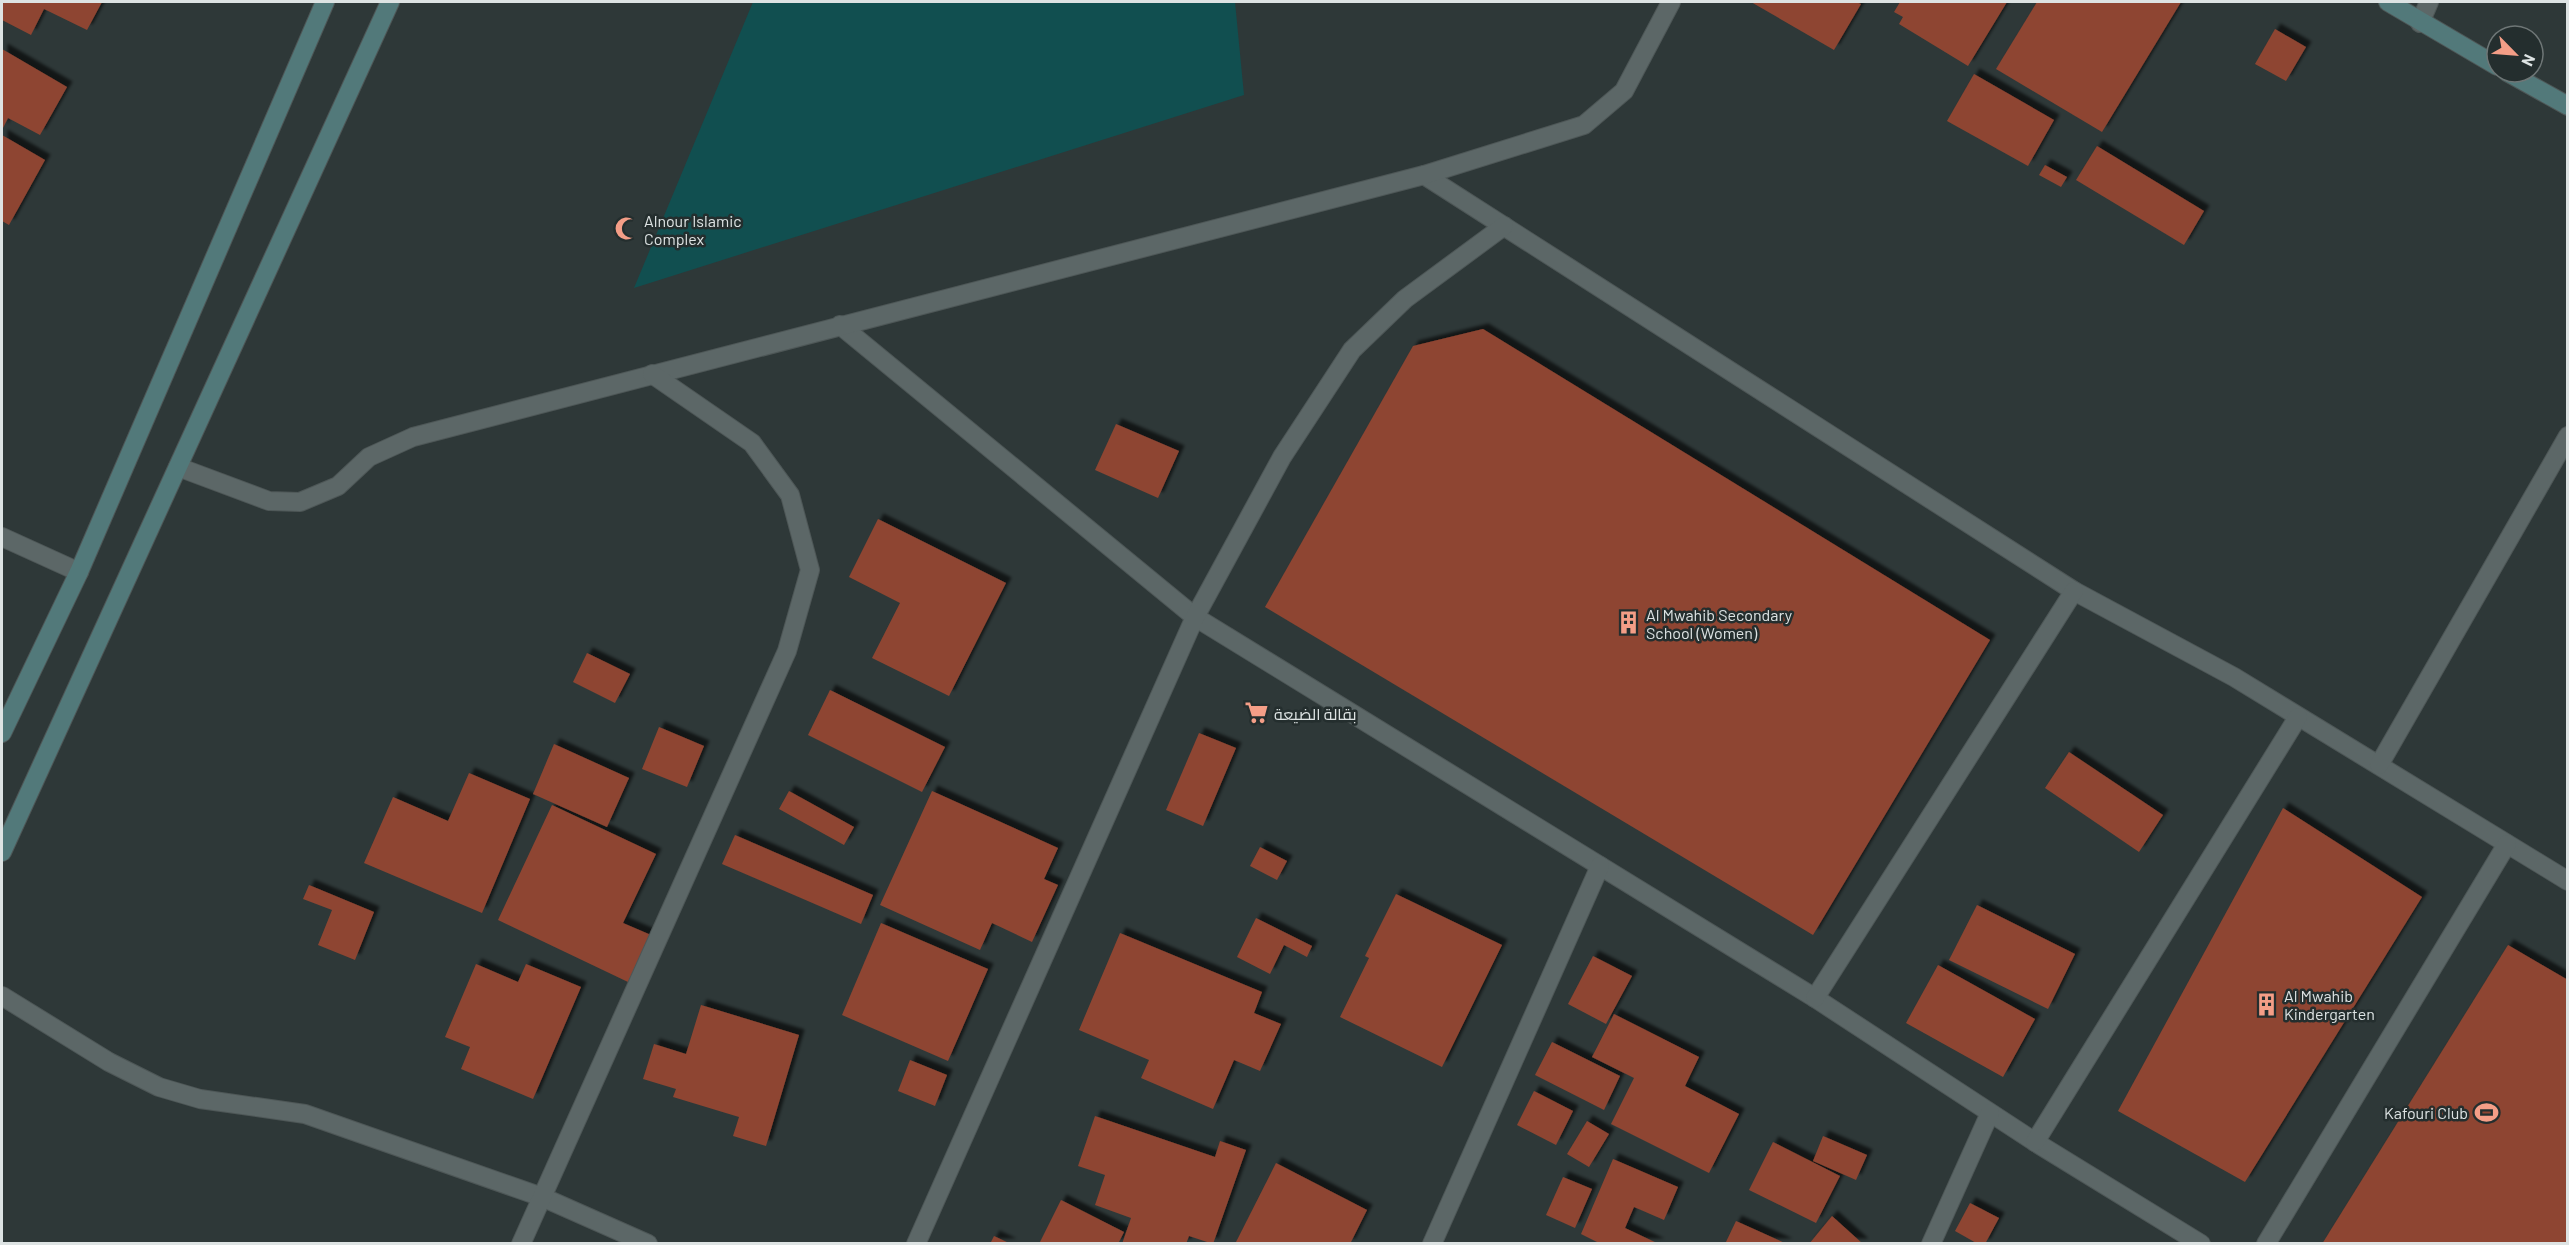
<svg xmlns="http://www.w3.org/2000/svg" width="2569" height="1245" font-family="Barlow,Cairo,sans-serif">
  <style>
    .green { fill: #114f50 }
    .building { fill: #8e4531; filter: url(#shadow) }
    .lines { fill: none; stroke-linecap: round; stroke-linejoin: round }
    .street-casing { stroke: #4e5757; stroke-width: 20 }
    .secondary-casing { stroke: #4e5757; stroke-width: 20 }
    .street { stroke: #5c6767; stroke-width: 18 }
    .secondary { stroke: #52797a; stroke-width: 18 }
    .labels { text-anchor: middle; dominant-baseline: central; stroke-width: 5; stroke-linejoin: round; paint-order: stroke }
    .poi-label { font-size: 16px; fill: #dde3e3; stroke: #242e2e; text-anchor: start }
  </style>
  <defs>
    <filter id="shadow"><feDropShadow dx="5.5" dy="-5.5" stdDeviation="1.5" flood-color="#0009"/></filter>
  </defs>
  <rect width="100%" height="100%" fill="#2e3838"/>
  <path class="green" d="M753 2H1235L1244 95 634 288Z"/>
  <g class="building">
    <path d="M2 2H102L87 30 44 9 31 35 2 20Z"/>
    <path d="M1751 2H1856L1861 4 1834 50Z"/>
    <path d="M1900 2H2007L1968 66 1899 24 1903 17 1894 12Z"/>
    <path d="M2037 2H2181L2102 132 1996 69Z"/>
    <path d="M2275 29 2306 47 2286 81 2255 64Z"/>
    <path d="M2 49 67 87 40 135 8 118 2 130Z"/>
    <path d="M1974 74 2054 120 2028 166 1947 121Z"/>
    <path d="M2 135 45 160 9 225 2 221Z"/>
    <path d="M2097 146 2204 211 2184 245 2076 180Z"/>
    <path d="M2045 165 2067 177 2061 187 2039 175Z"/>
    <path d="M1483 329 1990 640 1813 935 1265 607 1413 346Z"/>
    <path d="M1116 424 1179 451 1158 498 1095 470Z"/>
    <path d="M878 519 1006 583 949 696 872 658 900 603 849 577Z"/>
    <path d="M587 653 630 674 615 703 573 682Z"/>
    <path d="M830 690 945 747 922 792 808 735Z"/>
    <path d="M659 727 704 746 687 787 642 769Z"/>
    <path d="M1199 733 1236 748 1203 826 1166 810Z"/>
    <path d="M554 744 629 778 607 827 533 794Z"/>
    <path d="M2069 752 2163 815 2139 852 2045 788Z"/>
    <path d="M469 773 530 799 482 913 364 863 393 797 448 821Z"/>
    <path d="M789 791 854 827 844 845 779 809Z"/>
    <path d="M932 791 1058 848 1044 879 1058 885 1032 942 992 923 980 950 880 905Z"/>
    <path d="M552 805 656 854 623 923 651 935 628 982 498 920Z"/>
    <path d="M2283 808 2422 897 2245 1182 2118 1111Z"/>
    <path d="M735 835 873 895 861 924 722 864Z"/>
    <path d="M1260 847 1287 861 1277 880 1250 866Z"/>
    <path d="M309 885 374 912 355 960 318 945 332 910 303 899Z"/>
    <path d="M1396 894 1502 945 1442 1067 1340 1017 1369 958 1365 956Z"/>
    <path d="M1977 905 2075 954 2048 1009 1949 960Z"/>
    <path d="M1256 918 1312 946 1307 957 1284 945 1270 974 1237 957Z"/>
    <path d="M881 923 988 969 948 1061 842 1015Z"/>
    <path d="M1120 933 1262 992 1254 1013 1281 1024 1260 1071 1234 1060 1213 1109 1141 1078 1149 1060 1079 1030Z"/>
    <path d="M2508 945 2568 980V1244H2322Z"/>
    <path d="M1593 956 1632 976 1606 1024 1568 1004Z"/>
    <path d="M476 964 518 982 526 964 581 987 533 1099 461 1069 470 1047 445 1037Z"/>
    <path d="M1938 965 2035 1019 2003 1077 1906 1023Z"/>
    <path d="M701 1005 799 1035 766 1146 733 1136 739 1117 673 1097 676 1089 643 1079 654 1044 686 1054Z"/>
    <path d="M1614 1014 1699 1057 1685 1086 1739 1114 1709 1173 1611 1124 1634 1078 1592 1057Z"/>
    <path d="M1552 1042 1620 1076 1604 1110 1535 1075Z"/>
    <path d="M910 1060 947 1075 935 1106 898 1091Z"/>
    <path d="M1534 1091 1573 1111 1556 1145 1517 1125Z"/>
    <path d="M1095 1116 1215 1157 1220 1141 1246 1150 1213 1244 1189 1236 1186 1244H1122L1131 1218 1095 1205 1105 1175 1078 1166Z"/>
    <path d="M1587 1121 1609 1134 1589 1167 1567 1154Z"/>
    <path d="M1823 1136 1867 1155 1856 1180 1813 1161Z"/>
    <path d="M1773 1142 1840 1176 1816 1223 1749 1190Z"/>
    <path d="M1613 1159 1678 1187 1664 1220 1634 1207 1625 1228 1659 1244H1601L1581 1234Z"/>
    <path d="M1276 1163 1367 1210 1350 1244H1235Z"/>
    <path d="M1563 1177 1592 1189 1575 1228 1546 1215Z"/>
    <path d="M1061 1200 1124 1232 1118 1244 1040 1242Z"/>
    <path d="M1970 1203 1999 1218 1985 1244H1978L1955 1231Z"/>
    <path d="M1832 1216 1863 1244H1809Z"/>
    <path d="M1736 1221 1787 1244H1725Z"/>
    <path d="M994 1236 1011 1244H990Z"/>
  </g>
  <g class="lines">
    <defs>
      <g id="street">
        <path d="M2420 23 2429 2"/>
        <path d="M1424 175 2074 591 2234 677 2568 881"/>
        <path d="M840 325 1195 617 1815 998 2035 1142 2201 1244"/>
        <path d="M178 467 269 501 300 502 338 486 369 457 413 437 1424 175 1584 125 1624 91 1671 2"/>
        <path d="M2 537 79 572"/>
        <path d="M2379 765 2568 436"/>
        <path d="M2 996 109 1062 159 1087 200 1099 305 1114 542 1197 648 1244"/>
        <path d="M1815 998 2074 591"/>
        <path d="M2035 1142 2298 717"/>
        <path d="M521 1244 787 651 810 570 790 495 752 443 652 374"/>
        <path d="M916 1244 1195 617 1282 457 1352 350 1405 299 1504 226"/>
        <path d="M1432 1244 1600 866"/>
        <path d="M1931 1244 1990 1113"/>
        <path d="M2266 1244 2507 844"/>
      </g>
      <g id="secondary">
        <path d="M2388 2 2497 66"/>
        <path d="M2507 72 2568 106"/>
        <path d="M2 733 79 572 325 2"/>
        <path d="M2 852 390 2"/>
      </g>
    </defs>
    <use href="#street" class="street-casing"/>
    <use href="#secondary" class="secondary-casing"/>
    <use href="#street" class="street"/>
    <use href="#secondary" class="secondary"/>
  </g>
  <defs>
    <symbol id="mosque-bare" viewBox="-9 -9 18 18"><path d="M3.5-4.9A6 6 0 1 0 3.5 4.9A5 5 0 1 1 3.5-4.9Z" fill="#f49e87" stroke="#242e2e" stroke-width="2.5" paint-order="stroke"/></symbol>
    <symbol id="building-bare" viewBox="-9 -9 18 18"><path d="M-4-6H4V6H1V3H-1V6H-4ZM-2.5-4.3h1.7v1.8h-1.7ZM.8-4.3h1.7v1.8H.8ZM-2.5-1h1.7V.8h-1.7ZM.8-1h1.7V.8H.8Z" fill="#f49e87" stroke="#242e2e" stroke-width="2.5" paint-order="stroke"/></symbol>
    <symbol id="supermarket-bare" viewBox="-9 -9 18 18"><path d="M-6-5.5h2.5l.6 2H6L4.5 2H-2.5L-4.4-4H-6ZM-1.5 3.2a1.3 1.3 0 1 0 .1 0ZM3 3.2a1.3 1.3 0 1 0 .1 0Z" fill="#f49e87" stroke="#242e2e" stroke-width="2.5" paint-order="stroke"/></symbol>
    <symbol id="stadium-bare" viewBox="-9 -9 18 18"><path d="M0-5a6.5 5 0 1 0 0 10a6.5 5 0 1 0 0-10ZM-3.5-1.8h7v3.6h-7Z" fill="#f49e87" stroke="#242e2e" stroke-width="2.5" paint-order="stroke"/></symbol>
  </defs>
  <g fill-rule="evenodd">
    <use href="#mosque-bare" x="610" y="212" width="33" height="33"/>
    <use href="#building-bare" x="1612" y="606" width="33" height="33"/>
    <use href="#supermarket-bare" x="1240" y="696" width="33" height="33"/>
    <use href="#building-bare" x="2250" y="988" width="33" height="33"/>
    <use href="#stadium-bare" x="2470" y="1096" width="33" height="33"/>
  </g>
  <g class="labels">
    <g class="poi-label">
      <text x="644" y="220">Alnour Islamic<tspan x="644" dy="18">Complex</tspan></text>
      <text x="1646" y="614">Al Mwahib Secondary<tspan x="1646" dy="18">School (Women)</tspan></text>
      <text x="1274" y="713">بقالة الضيعة</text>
      <text x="2284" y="995">Al Mwahib<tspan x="2284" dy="18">Kindergarten</tspan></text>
      <text x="2468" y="1112" text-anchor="end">Kafouri Club</text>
    </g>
  </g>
  <rect width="2569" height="1245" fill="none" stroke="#dde3e3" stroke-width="6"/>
  <g transform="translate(2515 54) rotate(115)"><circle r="28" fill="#242e2e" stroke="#6e7676" stroke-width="1.5"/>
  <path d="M0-4.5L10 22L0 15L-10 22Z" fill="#f49e87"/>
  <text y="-9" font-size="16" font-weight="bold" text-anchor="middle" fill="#dde3e3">N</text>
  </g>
</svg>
